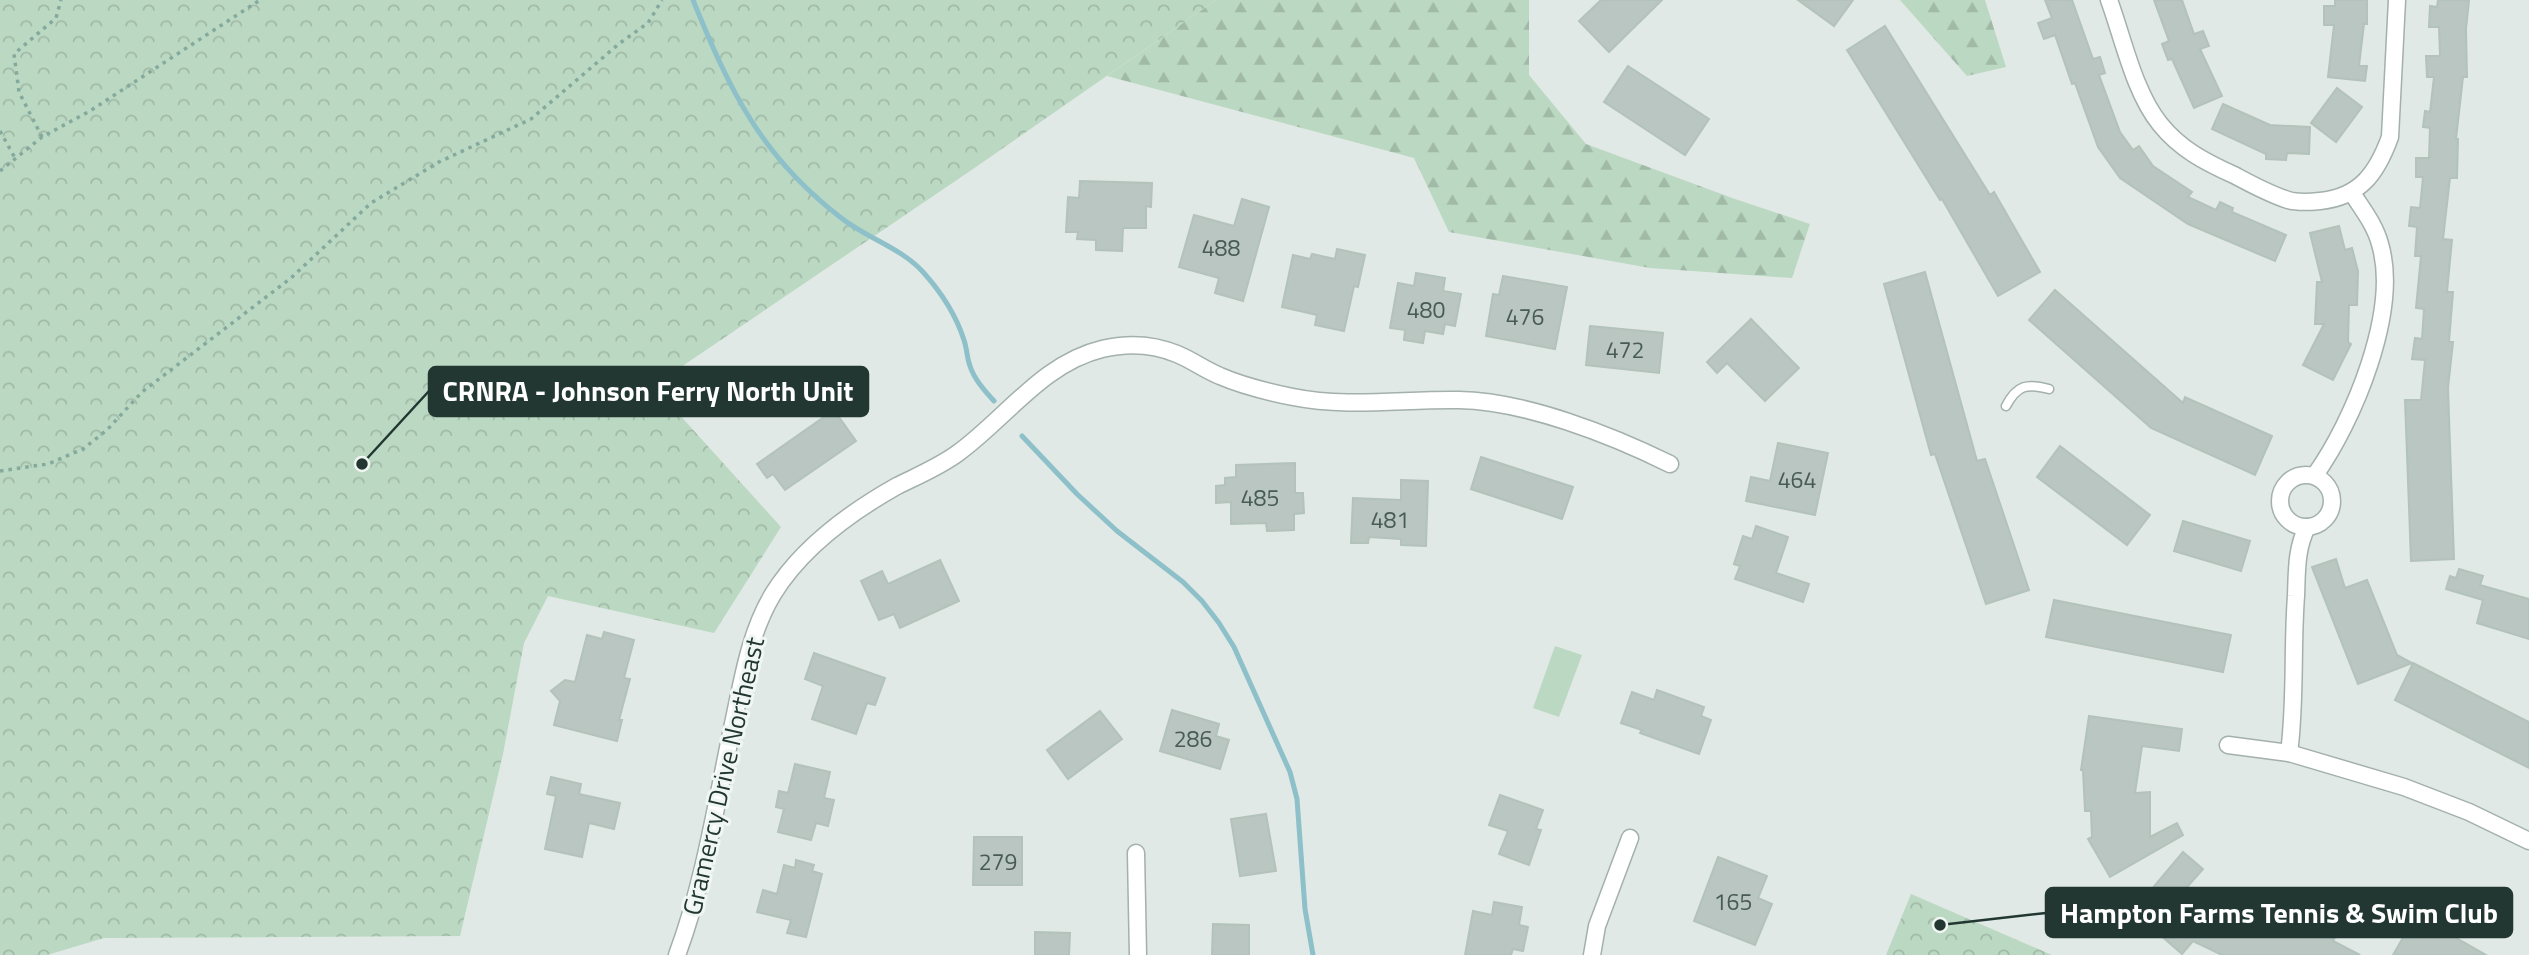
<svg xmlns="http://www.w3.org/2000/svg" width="2529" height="955" font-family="'Titillium Web',sans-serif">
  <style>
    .grass { fill: #bbd8c2 }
    .forest { fill: url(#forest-firs) }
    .park { fill: url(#park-crowns) }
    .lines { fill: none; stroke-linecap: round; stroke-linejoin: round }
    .stream { stroke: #8dc0c9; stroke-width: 5 }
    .building { fill: #b9c6c1; stroke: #b3c2bb; stroke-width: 2 }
    .service-casing { stroke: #a3b0ab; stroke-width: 11 }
    .minor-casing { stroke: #a3b0ab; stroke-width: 19 }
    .path { stroke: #84a99d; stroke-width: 3.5; stroke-dasharray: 3.5 5; stroke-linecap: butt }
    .service { stroke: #fff; stroke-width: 8 }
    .minor { stroke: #fff; stroke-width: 16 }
    .labels { text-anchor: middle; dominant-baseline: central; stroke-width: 6; stroke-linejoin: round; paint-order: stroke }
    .number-label { font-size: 23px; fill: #485b55 }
    .street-label { font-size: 26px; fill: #223731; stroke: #f0f6f3 }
    .leader { fill: none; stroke: #223731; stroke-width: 2.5 }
    .callout-dot { fill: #223731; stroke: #f0f6f3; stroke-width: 2.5 }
    .callout { fill: #223731; stroke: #223731; stroke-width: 2.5 }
    .callout-label { font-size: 28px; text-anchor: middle; font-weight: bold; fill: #fff }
  </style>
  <defs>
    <pattern id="forest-firs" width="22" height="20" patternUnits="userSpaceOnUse" patternTransform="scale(1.75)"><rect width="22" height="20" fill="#bbd8c2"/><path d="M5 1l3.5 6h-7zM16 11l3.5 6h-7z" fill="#a0baa7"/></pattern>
    <pattern id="park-crowns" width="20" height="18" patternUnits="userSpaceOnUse" patternTransform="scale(1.75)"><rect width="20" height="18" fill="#bbd8c2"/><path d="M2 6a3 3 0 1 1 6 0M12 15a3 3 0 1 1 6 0" fill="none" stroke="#a0baa7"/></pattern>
  </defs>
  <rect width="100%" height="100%" fill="#e0e9e5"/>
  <path class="grass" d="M1555 646 1582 655 1559 717 1533 708Z"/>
  <g class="forest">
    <path d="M1216 0H1529V75L1586 144 1735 199 1810 224 1792 278 1650 268 1449 232 1414 158 1107 76Z"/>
    <path d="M1900 0H1985L2006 67 1967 76Z"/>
  </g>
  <g class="park">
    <path d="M0 0H1216L973 169 684 365 668 402 781 527 714 633 548 596 524 643 503 754 460 936 104 938 47 955H0Z"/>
    <path d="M1911 894 2052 955H1886Z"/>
  </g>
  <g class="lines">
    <g class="stream">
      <path d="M693 0C730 91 761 156 840 217 866 238 900 247 923 272 941 292 956 315 964 340 967 349 967 358 970 366 974 379 985 391 994 401"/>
      <path d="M1022 436 1077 494 1117 531 1183 582 1202 601 1219 623 1234 647 1290 772 1297 799 1305 909 1313 955"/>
    </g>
  </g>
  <g class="building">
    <path d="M1601 0H1662L1609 52 1579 21Z"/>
    <path d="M1798 0H1853L1834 26Z"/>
    <path d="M2045 0H2072L2093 59 2100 57 2105 73 2099 75 2120 132 2133 150 2139 146 2153 166 2192 192 2188 197 2216 210 2220 202 2233 208 2232 212 2286 235 2275 261 2188 224 2120 178 2098 147 2075 83 2072 84 2055 35 2044 39 2038 23 2052 18Z"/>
    <path d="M2154 0H2182L2194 34 2203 31 2209 46 2200 49 2222 96 2194 108 2172 59 2168 60 2162 44 2169 41Z"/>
    <path d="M2335 0H2367V24H2364L2359 66H2367L2365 81 2328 77 2334 25H2324V6H2335Z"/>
    <path d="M2438 0H2469L2466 29 2467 77H2463L2456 139H2458L2457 178H2450L2443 239 2452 240 2447 292H2453L2449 342H2453L2448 388 2454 559 2411 561 2405 400H2421L2425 360 2412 359 2415 338 2422 339 2424 309 2416 308 2421 256H2415L2417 227 2409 226 2411 207 2420 208 2423 177H2416V158H2429L2430 128 2423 127 2425 111 2430 112 2434 77H2427L2426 56H2440L2439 27H2429L2430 6 2437 7Z"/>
    <path d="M1885 26 1990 195 1994 192 2040 272 1998 296 1942 199 1940 200 1847 50Z"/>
    <path d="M1628 66 1709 119 1685 155 1604 102Z"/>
    <path d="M2337 88 2362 107 2336 142 2311 123Z"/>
    <path d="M2223 104 2270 125 2310 127 2309 154 2287 153 2286 160 2266 159V154L2212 129Z"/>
    <path d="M1080 181 1152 183 1151 207 1146 206V228H1123L1122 251 1096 250V240L1077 239 1078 232H1066L1068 197 1079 198Z"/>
    <path d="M1242 199 1269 207 1243 301 1215 293 1219 278 1179 267 1194 215 1234 226Z"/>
    <path d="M2339 226 2345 250 2352 248 2358 271 2357 305H2349L2348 342 2351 344 2333 380 2303 365 2324 324H2315L2317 282H2322L2310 233Z"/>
    <path d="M1337 249 1365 255 1358 287 1354 286 1344 331 1315 325 1317 315 1282 307 1293 255 1310 259 1312 254 1335 259Z"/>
    <path d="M1925 272 1977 461 1985 459 2029 590 1986 604 1935 454 1931 455 1884 284Z"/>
    <path d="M1416 273 1445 278 1443 291 1461 294 1455 326 1445 324 1443 334 1425 331 1423 343 1404 340 1405 330 1390 328 1398 283 1414 286Z"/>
    <path d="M1503 276 1567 287 1555 349 1486 336 1493 294 1499 295Z"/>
    <path d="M2055 290 2183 403 2185 397 2272 436 2255 475 2151 428 2029 320Z"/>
    <path d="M1751 319 1799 368 1765 401 1727 363 1717 373 1707 362Z"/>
    <path d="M1590 326 1663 333 1659 373 1586 365Z"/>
    <path d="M834 410 856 441 785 490 773 474 767 478 757 464Z"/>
    <path d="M1778 443 1828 453 1815 515 1746 501 1751 477 1770 481Z"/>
    <path d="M2060 446 2150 515 2127 545 2037 477Z"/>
    <path d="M1481 457 1573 487 1562 519 1471 489Z"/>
    <path d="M1295 463V493H1303L1304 513 1294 514V530L1267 531 1266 523 1231 524V502L1216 503V486L1225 485V478L1236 477V465Z"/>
    <path d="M1401 480 1428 481 1426 546 1401 545V539L1369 537 1368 543H1351L1353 498 1401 500Z"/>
    <path d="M2183 521 2250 541 2241 571 2174 551Z"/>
    <path d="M1756 526 1788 537 1776 573 1809 584 1803 602 1735 579 1740 566 1734 564 1743 536 1752 539Z"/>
    <path d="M2336 559 2345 588 2367 580 2397 655 2412 663 2358 684 2312 567Z"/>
    <path d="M940 560 959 601 900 628 894 614 879 620 861 581 882 571 888 584Z"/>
    <path d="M2459 569 2483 576 2480 585 2529 599V639L2477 623 2483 600 2446 589 2450 576 2456 578Z"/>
    <path d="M2054 600 2231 635 2223 672 2046 637Z"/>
    <path d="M604 632 634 640 624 678 630 679 619 720H622L617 741 554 725 560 701 551 691 565 680 575 682 587 635 602 639Z"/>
    <path d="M814 653 885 678 875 705 867 703 856 734 812 719 823 686 805 679Z"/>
    <path d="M2413 663 2529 722V768L2395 700Z"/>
    <path d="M1657 690 1704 707 1701 716 1711 720 1699 754 1640 733 1642 730 1621 723 1632 692 1654 700Z"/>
    <path d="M1172 710 1219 724 1216 736 1229 740 1220 769 1160 751Z"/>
    <path d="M1100 711 1122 739 1068 779 1047 750Z"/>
    <path d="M2089 716 2182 729 2179 751 2142 746 2135 793 2150 792V837L2177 823 2183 835 2110 877 2088 839 2092 837 2091 811H2085L2083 770H2081Z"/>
    <path d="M795 764 830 772 824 798 834 800 828 826 816 823 811 840 778 832 784 809 776 807 779 791 788 793Z"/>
    <path d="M551 777 581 784 579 794 620 803 614 829 589 823 582 857 545 849 556 796 547 794Z"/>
    <path d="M1500 795 1543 810 1536 829 1541 830 1529 865 1499 854 1508 831 1489 825Z"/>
    <path d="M1266 814 1276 871 1240 876 1231 819Z"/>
    <path d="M974 837H1022V885H973Z"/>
    <path d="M2183 852 2203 869 2180 895 2224 933 2237 905 2275 924 2291 891 2326 908 2331 898 2350 908 2333 941 2360 955H2222L2193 941 2182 954 2144 921 2140 925 2129 916Z"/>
    <path d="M1718 857 1767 876 1758 898 1772 904 1755 945 1694 921Z"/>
    <path d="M796 860 814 865 812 871 822 874 806 937 787 933 791 920 757 912 763 890 777 894 784 865 795 868Z"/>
    <path d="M1494 902 1522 907 1519 925 1528 927 1523 951 1513 949 1511 955H1465L1473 911 1492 915Z"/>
    <path d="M2416 915 2486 955H2393Z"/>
    <path d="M1213 924 1249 925V955H1212Z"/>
    <path d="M1035 932 1070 933 1069 955H1035Z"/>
  </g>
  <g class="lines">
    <defs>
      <path id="service" d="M2006 406C2017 385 2027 383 2049 389"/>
      <g id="minor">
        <path d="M2109 0C2123 38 2134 92 2160 124 2180 149 2205 162 2234 175 2251 184 2269 194 2288 200 2298 203 2310 202 2320 201 2360 197 2377 173 2390 137L2397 0"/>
        <circle cx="2306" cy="501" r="26"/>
        <path d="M2315 475C2353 422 2400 311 2380 244 2375 225 2363 210 2352 193"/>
        <path d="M2228 745 2289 753 2404 787 2469 812 2529 841"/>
        <path d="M2289 753C2296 701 2292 648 2296 596 2297 571 2296 549 2307 527"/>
        <path d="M1136 853 1138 955"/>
        <path d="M677 955C705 880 717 798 734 719 743 677 750 632 773 594 802 547 849 513 897 486 917 476 939 467 958 453 1005 419 1043 363 1102 349 1127 343 1153 344 1177 354 1192 360 1205 370 1220 376 1243 386 1268 392 1293 397 1347 408 1404 399 1459 400 1525 401 1611 435 1670 464"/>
        <path d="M1592 955 1597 926 1630 838"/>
      </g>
    </defs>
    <use href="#service" class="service-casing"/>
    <use href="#minor" class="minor-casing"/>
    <g class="path">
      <path d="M0 131 15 158"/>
      <path d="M42 137 19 92 14 54 56 18 61 0"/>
      <path d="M0 171 42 137 90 111 260 0"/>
      <path d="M0 471 48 464 83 449 107 430 142 392 291 278 371 203 439 162 531 119 620 43 648 23 662 0"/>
    </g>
    <use href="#service" class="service"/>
    <use href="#minor" class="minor"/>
  </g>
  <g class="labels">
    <g class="number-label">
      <text x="1221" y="247">488</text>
      <text x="1426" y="309">480</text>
      <text x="1525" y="316">476</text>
      <text x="1625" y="349">472</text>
      <text x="1797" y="479">464</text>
      <text x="1260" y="497">485</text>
      <text x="1390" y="519">481</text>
      <text x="1193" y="738">286</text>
      <text x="998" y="861">279</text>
      <text x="1733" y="901">165</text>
    </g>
    <g class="street-label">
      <text transform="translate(723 776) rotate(-77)">Gramercy Drive Northeast</text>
    </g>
  </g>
  <path class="leader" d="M362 464L429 391M1940 925L2046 913"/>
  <g class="callout-dot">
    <circle cx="362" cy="464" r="7"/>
    <circle cx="1940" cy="925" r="7"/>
  </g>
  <g class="callout">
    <rect x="429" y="367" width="439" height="49" rx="7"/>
    <rect x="2046" y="888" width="466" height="49" rx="7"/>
  </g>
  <g class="callout-label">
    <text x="648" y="401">CRNRA - Johnson Ferry North Unit</text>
    <text x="2279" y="923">Hampton Farms Tennis &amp; Swim Club</text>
  </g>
</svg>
